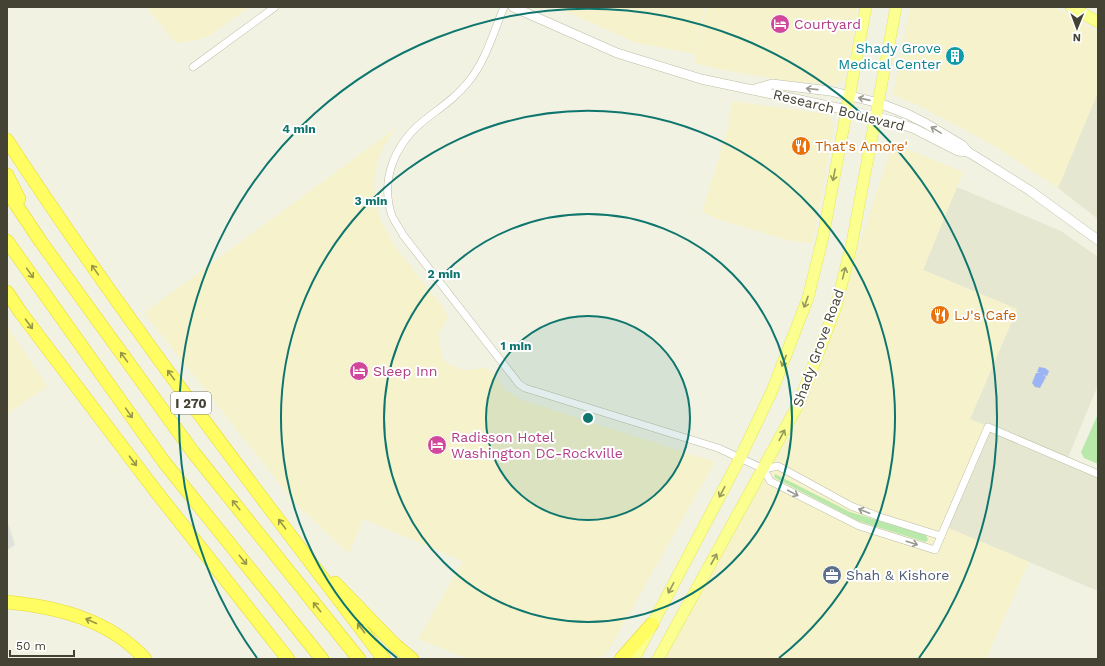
<svg xmlns="http://www.w3.org/2000/svg" width="1105" height="666" font-family="'Work Sans',sans-serif">
  <style>
    .residential { fill: #e6e7d1 }
    .commercial { fill: #f6f2cc }
    .green { fill: #b8e9aa }
    .parking { fill: #e2e2dc }
    .water { fill: #9cb4f3 }
    .lines { fill: none; stroke-linecap: round; stroke-linejoin: round }
    .minor-casing { stroke: #bebda5; stroke-width: 8 }
    .tertiary-casing { stroke: #bebda5; stroke-width: 10 }
    .primary-casing { stroke: #e5e85c; stroke-width: 12 }
    .motorway-casing { stroke: #e3da2d; stroke-width: 14 }
    .minor { stroke: #fff; stroke-width: 7 }
    .tertiary { stroke: #fff; stroke-width: 9 }
    .primary { stroke: #fbff8f; stroke-width: 11 }
    .motorway { stroke: #fffd61; stroke-width: 13 }
    .oneway { stroke: #98988f }
    .oneway2 { stroke: #96985c }
    .oneway3 { stroke: #989748 }
    .ring { fill: none; stroke: #0f766e; stroke-width: 2 }
    .labels { text-anchor: middle; dominant-baseline: central; stroke-width: 4; stroke-linejoin: round; paint-order: stroke }
    .shield { fill: #fff; stroke: #7c7b70; stroke-width: 1 }
    .shield-label { font-size: 13px; font-weight: bold; fill: #444333 }
    .hotel-label { font-size: 14px; fill: #b23c85; stroke: #fff; text-anchor: start }
    .culture-label { font-size: 14px; fill: #0d838f; stroke: #fff; text-anchor: end }
    .street-label { font-size: 14px; fill: #444333; stroke: #fff }
    .food-label { font-size: 14px; fill: #c56008; stroke: #fff; text-anchor: start }
    .service-label { font-size: 14px; fill: #4e5e75; stroke: #fff; text-anchor: start }
    .centre { fill: #0f766e; stroke: #fff; stroke-width: 2 }
    .ring-label { font-size: 12px; text-anchor: middle; font-weight: bold; fill: #0f766e; stroke: #fff; stroke-width: 4; stroke-linejoin: round; paint-order: stroke }
  </style>
  <rect width="100%" height="100%" fill="#f2f2e3"/>
  <g class="residential">
    <path d="M1098 92V219L1058 188Z"/>
    <path d="M957 187 1061 231 1098 257V385L1067 460 1098 473V591L946 527 989 427 970 419 1017 309 923 270Z"/>
  </g>
  <g class="commercial">
    <path d="M146 7H249L210 35 198 40 176 43Z"/>
    <path d="M556 7H704L695 54 637 43Z"/>
    <path d="M706 7H858L845 79 836 85 788 81 718 69 694 63Z"/>
    <path d="M910 7H1054L1098 32V92L1058 188 996 147 920 106 893 95Z"/>
    <path d="M732 101 827 114 832 118 833 130 812 244 787 240 718 219 702 212 728 128Z"/>
    <path d="M397 127 384 145 378 159 374 180 375 203 382 223 396 248 445 310 448 318 438 334 442 357 447 363 460 369 471 370 485 367 494 374 505 390 522 400 715 462 609 649 600 659H469L418 639 463 561 363 519 349 554 295 503 144 313Z"/>
    <path d="M893 143 963 172 923 270 1017 309 970 419 989 427 946 527 1029 562 986 659H660L745 509 839 307Z"/>
    <path d="M7 326 47 386 7 414Z"/>
  </g>
  <g class="green">
    <path d="M1098 414V464L1084 458 1081 452Z"/>
    <path d="M775 474 850 512 926 535 928 540 925 542 919 540 858 521 779 480 774 477Z"/>
  </g>
  <path class="parking" d="M7 520 15 545 7 550Z"/>
  <path class="water" d="M1039 367 1045 368 1049 371 1047 376 1043 375 1046 377 1040 388 1035 387 1032 383 1036 373H1040L1037 372Z"/>
  <g class="lines">
    <defs>
      <g id="minor">
        <path d="M504 7C494 31 486 60 469 81 455 99 438 109 421 123 394 146 380 181 392 216 395 222 400 229 403 235L519 384 525 388 718 448 764 469 770 481 859 526 935 550 988 427 1098 474"/>
        <path d="M193 67 275 7"/>
        <path d="M764 469 778 466 851 506 880 517 941 536"/>
      </g>
      <g id="tertiary">
        <path d="M513 7 617 53 701 79 847 110 893 121 915 129 958 151 968 152 978 158 1029 190 1098 240"/>
        <path d="M755 89 772 84 830 91 879 103 907 114 925 123 962 145 968 152"/>
      </g>
      <g id="primary">
        <path d="M1071 7 1098 22"/>
        <path d="M634 659 740 458 772 391 808 298 823 237 866 7"/>
        <path d="M658 659 799 403 836 307 852 243 896 7"/>
      </g>
      <g id="motorway">
        <path d="M7 140C124 319 255 489 384 659"/>
        <path d="M7 175 19 199"/>
        <path d="M7 191 41 242 193 452 359 659"/>
        <path d="M7 241 164 462 322 659"/>
        <path d="M7 292 21 313 151 485 288 659"/>
        <path d="M335 583 395 645 412 659"/>
        <path d="M7 602C58 607 110 620 145 659"/>
        <path d="M621 659 652 624"/>
      </g>
    </defs>
    <use href="#minor" class="minor-casing"/>
    <use href="#tertiary" class="tertiary-casing"/>
    <use href="#primary" class="primary-casing"/>
    <use href="#motorway" class="motorway-casing"/>
    <use href="#minor" class="minor"/>
    <use href="#tertiary" class="tertiary"/>
    <use href="#primary" class="primary"/>
    <use href="#motorway" class="motorway"/>
  </g>
  <defs><path id="oneway-shaft" d="M-6 0H5M1.5-3L5.5 0L1.5 3" fill="none" stroke-width="1.6" stroke-linecap="round" stroke-linejoin="round"/></defs>
  <g class="oneway">
    <use href="#oneway-shaft" transform="translate(812 89) rotate(-174)"/>
    <use href="#oneway-shaft" transform="translate(864 99) rotate(-167)"/>
    <use href="#oneway-shaft" transform="translate(936 130) rotate(-149)"/>
    <use href="#oneway-shaft" transform="translate(793 493) rotate(28)"/>
    <use href="#oneway-shaft" transform="translate(864 511) rotate(-159)"/>
    <use href="#oneway-shaft" transform="translate(912 543) rotate(18)"/>
  </g>
  <g class="oneway2">
    <use href="#oneway-shaft" transform="translate(834 175) rotate(101)"/>
    <use href="#oneway-shaft" transform="translate(844 273) rotate(-76)"/>
    <use href="#oneway-shaft" transform="translate(806 302) rotate(110)"/>
    <use href="#oneway-shaft" transform="translate(784 361) rotate(111)"/>
    <use href="#oneway-shaft" transform="translate(782 435) rotate(-62)"/>
    <use href="#oneway-shaft" transform="translate(722 492) rotate(118)"/>
    <use href="#oneway-shaft" transform="translate(714 559) rotate(-61)"/>
    <use href="#oneway-shaft" transform="translate(671 588) rotate(118)"/>
  </g>
  <g class="oneway3">
    <use href="#oneway-shaft" transform="translate(95 270) rotate(-125)"/>
    <use href="#oneway-shaft" transform="translate(30 273) rotate(55)"/>
    <use href="#oneway-shaft" transform="translate(29 324) rotate(53)"/>
    <use href="#oneway-shaft" transform="translate(124 357) rotate(-126)"/>
    <use href="#oneway-shaft" transform="translate(171 375) rotate(-126)"/>
    <use href="#oneway-shaft" transform="translate(129 413) rotate(55)"/>
    <use href="#oneway-shaft" transform="translate(133 461) rotate(53)"/>
    <use href="#oneway-shaft" transform="translate(236 505) rotate(-129)"/>
    <use href="#oneway-shaft" transform="translate(282 524) rotate(-127)"/>
    <use href="#oneway-shaft" transform="translate(243 560) rotate(51)"/>
    <use href="#oneway-shaft" transform="translate(317 607) rotate(-129)"/>
    <use href="#oneway-shaft" transform="translate(91 621) rotate(-156)"/>
    <use href="#oneway-shaft" transform="translate(361 628) rotate(-127)"/>
  </g>
  <circle cx="588" cy="418" r="102" fill="#0f766e" fill-opacity=".12"/>
  <g class="ring">
    <circle cx="588" cy="418" r="102"/>
    <circle cx="588" cy="418" r="204"/>
    <path d="M397 658A307 307 0 1 1 779 658"/>
    <path d="M257 658A409 409 0 1 1 919 658"/>
  </g>
  <defs>
    <symbol id="hotel-disc" viewBox="-11 -11 22 22"><circle r="9.5" fill="#d1479c" stroke="#fff"/><path d="M-6-4.5h1.5V1H6V5H4.5V3h-9V5H-6ZM-4 0a1.8 1.8 0 1 1 3.6 0ZM.5 0V-2.5h3Q6-2.5 6 0Z" fill="#fff"/></symbol>
    <symbol id="building-disc" viewBox="-11 -11 22 22"><circle r="9.5" fill="#0f9aa8" stroke="#fff"/><path d="M-4-6H4V6H1V3H-1V6H-4ZM-2.5-4.3h1.7v1.8h-1.7ZM.8-4.3h1.7v1.8H.8ZM-2.5-1h1.7V.8h-1.7ZM.8-1h1.7V.8H.8Z" fill="#fff"/></symbol>
    <symbol id="restaurant-disc" viewBox="-11 -11 22 22"><circle r="9.5" fill="#e8710a" stroke="#fff"/><path d="M-5-6h1v4h1v-4h1v4h1v-4h1v5L-1.5 .5V6h-2V.5L-5-1ZM5-6V6H3V1.5H1.5Q1.5-4 5-6Z" fill="#fff"/></symbol>
    <symbol id="office-disc" viewBox="-11 -11 22 22"><circle r="9.5" fill="#5c6f8a" stroke="#fff"/><path d="M-6-3h4V-5.5h4V-3h4V5H-6ZM-1-4.5V-3h2v-1.5ZM-6 0V1H6V0Z" fill="#fff"/></symbol>
  </defs>
  <g fill-rule="evenodd">
    <use href="#hotel-disc" x="769" y="13" width="22" height="22"/>
    <use href="#building-disc" x="944" y="45" width="22" height="22"/>
    <use href="#restaurant-disc" x="790" y="135" width="22" height="22"/>
    <use href="#restaurant-disc" x="929" y="304" width="22" height="22"/>
    <use href="#hotel-disc" x="348" y="360" width="22" height="22"/>
    <use href="#hotel-disc" x="426" y="434" width="22" height="22"/>
    <use href="#office-disc" x="821" y="564" width="22" height="22"/>
  </g>
  <g class="labels">
    <rect class="shield" x="171" y="392" width="40" height="22" rx="3"/>
    <g class="shield-label">
      <text x="191" y="403">I 270</text>
    </g>
    <g class="hotel-label">
      <text x="794" y="24">Courtyard</text>
      <text x="373" y="371">Sleep Inn</text>
      <text x="451" y="437">Radisson Hotel<tspan x="451" dy="16">Washington DC-Rockville</tspan></text>
    </g>
    <g class="culture-label">
      <text x="941" y="48">Shady Grove<tspan x="941" dy="16">Medical Center</tspan></text>
    </g>
    <g class="street-label">
      <text transform="translate(839 110) rotate(14)">Research Boulevard</text>
      <text transform="translate(818 348) rotate(-70)">Shady Grove Road</text>
    </g>
    <g class="food-label">
      <text x="815" y="146">That's Amore'</text>
      <text x="954" y="315">LJ's Cafe</text>
    </g>
    <g class="service-label">
      <text x="846" y="575">Shah &amp; Kishore</text>
    </g>
  </g>
  <circle cx="588" cy="418" r="6" class="centre"/>
  <g class="ring-label">
    <text x="299" y="133">4 min</text>
    <text x="371" y="205">3 min</text>
    <text x="444" y="278">2 min</text>
    <text x="516" y="350">1 min</text>
  </g>
  <rect width="1105" height="666" fill="none" stroke="#444333" stroke-width="16"/>
  <g transform="translate(1077 28) rotate(181)" stroke="#ffffff" stroke-width="3" paint-order="stroke">
  <path d="M0-3L7 15L0 10L-7 15Z" fill="#444333"/>
  <text y="-6" font-size="11" font-weight="bold" text-anchor="middle" fill="#444333">N</text>
  </g>
  <path d="M10 650v6h64v-6" fill="none" stroke="#444333" stroke-width="2"/>
  <text x="16" y="650" font-size="12" fill="#444333" stroke="#ffffff" stroke-width="3" paint-order="stroke">50 m</text>
</svg>
